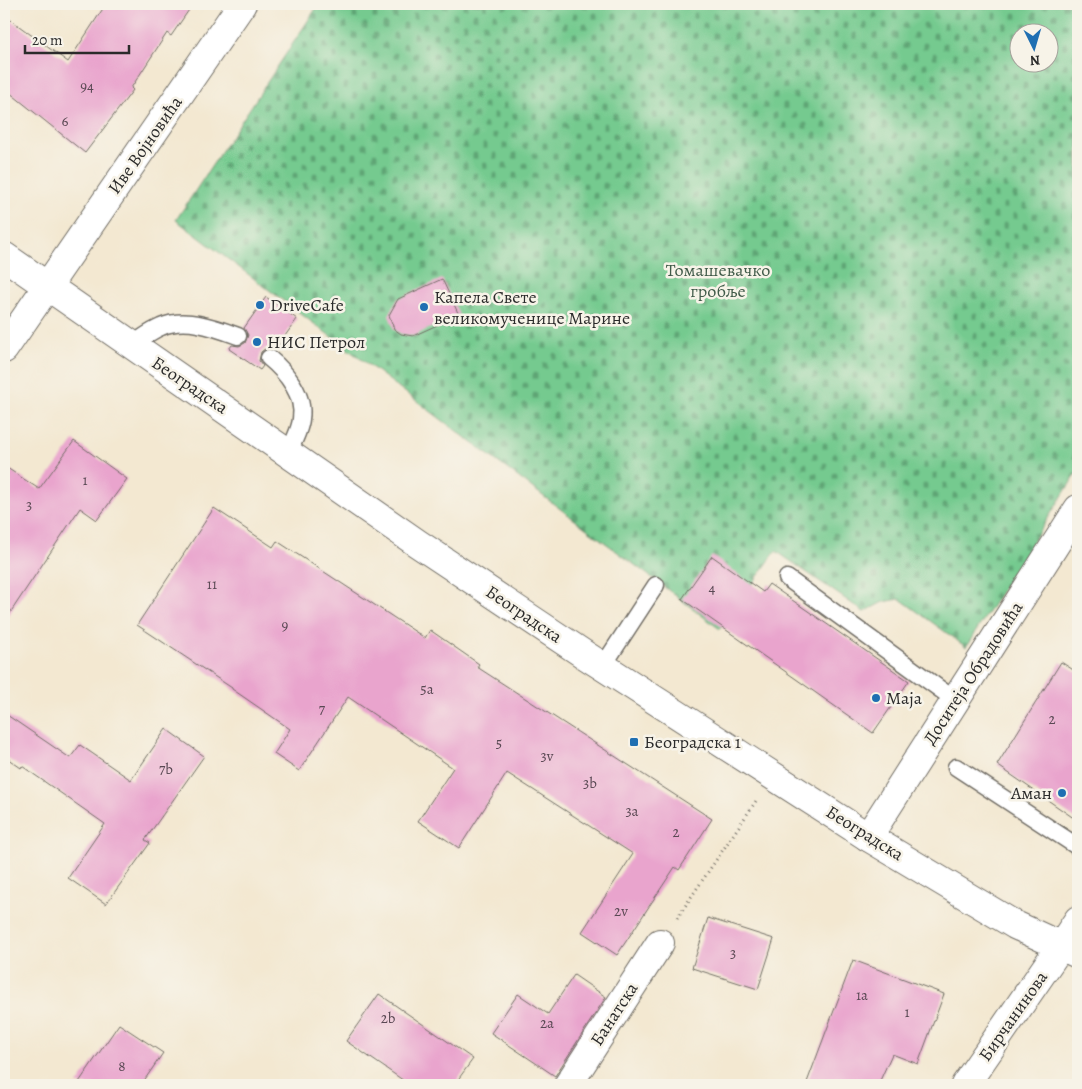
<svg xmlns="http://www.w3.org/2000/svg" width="1082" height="1089" font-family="Alegreya,serif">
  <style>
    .cemetery { fill: url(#cemetery-stones); stroke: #507a5d; fill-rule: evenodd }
    .building { fill: #e9a4cd }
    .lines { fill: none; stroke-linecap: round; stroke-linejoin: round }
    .service-casing { stroke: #716d65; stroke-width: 19 }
    .minor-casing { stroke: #716d65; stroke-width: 30 }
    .tertiary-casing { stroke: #716d65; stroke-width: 30 }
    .secondary-casing { stroke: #716d65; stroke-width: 30 }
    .path { stroke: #716d65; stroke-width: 3; stroke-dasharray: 1 4; stroke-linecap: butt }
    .service { stroke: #fff; stroke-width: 16 }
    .minor { stroke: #fff; stroke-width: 28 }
    .tertiary { stroke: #fff; stroke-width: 28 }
    .secondary { stroke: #fff; stroke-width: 28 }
    .poi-dot { fill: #1f6fb2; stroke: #f7f3e8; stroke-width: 2 }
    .labels { text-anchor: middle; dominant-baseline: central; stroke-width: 5; stroke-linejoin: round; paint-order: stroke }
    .number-label { font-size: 15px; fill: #5a4954 }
    .street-label { font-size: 18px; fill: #2b2b2b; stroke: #f7f3e8 }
    .park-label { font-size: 18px; fill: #415b49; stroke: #f7f3e8 }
    .poi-label { font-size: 18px; fill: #2b2b2b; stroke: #f7f3e8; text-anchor: start }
  </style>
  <defs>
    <pattern id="cemetery-stones" width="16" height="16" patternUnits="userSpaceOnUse" patternTransform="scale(1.25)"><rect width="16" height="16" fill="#74ca8f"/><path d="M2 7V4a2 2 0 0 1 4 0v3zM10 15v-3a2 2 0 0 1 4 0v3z" fill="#5fa475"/></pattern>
  </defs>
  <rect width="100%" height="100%" fill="#f7f3e8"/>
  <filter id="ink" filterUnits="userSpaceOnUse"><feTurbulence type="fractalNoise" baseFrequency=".02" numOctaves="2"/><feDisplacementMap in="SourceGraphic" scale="10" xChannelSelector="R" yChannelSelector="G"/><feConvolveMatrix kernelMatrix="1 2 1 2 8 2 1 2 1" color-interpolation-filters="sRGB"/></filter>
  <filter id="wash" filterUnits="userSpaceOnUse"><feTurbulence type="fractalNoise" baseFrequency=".0096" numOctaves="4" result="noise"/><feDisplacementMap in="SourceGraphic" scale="20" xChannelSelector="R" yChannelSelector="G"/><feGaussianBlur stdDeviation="1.12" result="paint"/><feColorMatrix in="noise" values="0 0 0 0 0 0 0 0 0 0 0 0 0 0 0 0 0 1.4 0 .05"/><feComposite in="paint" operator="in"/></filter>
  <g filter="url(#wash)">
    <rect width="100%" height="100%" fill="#f3e8d1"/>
    <path class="cemetery" d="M319 4H1078V471L966 647 900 599 883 602 864 612 776 551 720 629 176 220ZM1020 32H1050V62H1020Z"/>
    <g id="blocks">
      <g class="building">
        <path d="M106 4H193L171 36 167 33 131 88 133 90 85 153 4 88V15L68 62Z"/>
        <path d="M442 279 459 315 413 336 401 334 394 329 389 315 398 299Z"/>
        <path d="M266 297 297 319 275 350 266 348 261 352 259 361 263 366 260 370 229 349 232 345 239 346 245 343 248 335 244 328Z"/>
        <path d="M74 441 127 479 97 520 80 508 4 622V466L39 489Z"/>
        <path d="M214 508 273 547 277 541 425 638 430 630 479 664 477 667 712 819 679 870 675 867 617 955 582 932 633 854 507 773 459 848 418 821 453 768 348 697 299 771 274 754 290 729 232 689V688L137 625Z"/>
        <path d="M712 556 763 592 769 584 909 681 873 733 682 599Z"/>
        <path d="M1061 662 1078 673V821L997 765Z"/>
        <path d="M4 713 70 758 80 745 131 780 166 729 204 756 145 840 150 843 106 904 68 878 105 824 22 766 21 768 4 756Z"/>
        <path d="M708 918 774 939 758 989 692 968Z"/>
        <path d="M853 960 944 994 918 1064 892 1054 878 1085H806Z"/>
        <path d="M574 975 606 997 555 1076 491 1033 518 994 548 1014Z"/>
        <path d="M379 994 473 1059 454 1085H410L346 1041Z"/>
        <path d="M119 1024 163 1053 141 1085H77Z"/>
      </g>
    </g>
  </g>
  <g filter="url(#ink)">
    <use href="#blocks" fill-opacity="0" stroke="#716d65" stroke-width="1"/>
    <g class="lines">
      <defs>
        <g id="service">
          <path d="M131 345C141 339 151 331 161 327 185 316 216 328 238 336"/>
          <path d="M269 358C286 372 305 395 301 419 300 430 293 443 288 453"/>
          <path d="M787 578 955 700"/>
          <path d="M603 666 656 585"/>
          <path d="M956 767 1078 847"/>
        </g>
        <g id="minor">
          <path d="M4 349 242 4"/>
          <path d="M1060 947 1078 920"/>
          <path d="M568 1085 660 943"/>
        </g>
        <g id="tertiary">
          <path d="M868 837 1078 509"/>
          <path d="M965 1085 1060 947"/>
        </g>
        <path id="secondary" d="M4 256 417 543 585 655 868 837 1015 925 1078 954"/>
      </defs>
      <use href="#service" class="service-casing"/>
      <use href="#minor" class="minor-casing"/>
      <use href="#tertiary" class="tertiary-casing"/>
      <use href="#secondary" class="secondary-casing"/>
      <path class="path" d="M677 918 756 801"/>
      <use href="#service" class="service"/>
      <use href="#minor" class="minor"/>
      <use href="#tertiary" class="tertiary"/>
      <use href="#secondary" class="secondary"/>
    </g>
  </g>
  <g class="poi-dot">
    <circle cx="260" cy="305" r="5"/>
    <circle cx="424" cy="307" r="5"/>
    <circle cx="257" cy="342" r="5"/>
    <circle cx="876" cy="698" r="5"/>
    <rect x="629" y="737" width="10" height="10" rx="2.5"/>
    <circle cx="1062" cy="793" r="5"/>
  </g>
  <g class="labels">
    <g class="number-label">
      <text x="87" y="86">94</text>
      <text x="65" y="121">6</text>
      <text x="85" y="480">1</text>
      <text x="29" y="505">3</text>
      <text x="212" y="584">11</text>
      <text x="712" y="588">4</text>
      <text x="285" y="625">9</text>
      <text x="427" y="689">5a</text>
      <text x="322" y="709">7</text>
      <text x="1052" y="719">2</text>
      <text x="499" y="743">5</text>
      <text x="547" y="756">3v</text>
      <text x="166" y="769">7b</text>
      <text x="590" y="783">3b</text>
      <text x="632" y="811">3a</text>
      <text x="676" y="832">2</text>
      <text x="621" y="911">2v</text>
      <text x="733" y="953">3</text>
      <text x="862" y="995">1a</text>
      <text x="907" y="1012">1</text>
      <text x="388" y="1018">2b</text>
      <text x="547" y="1023">2a</text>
      <text x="122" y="1066">8</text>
    </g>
    <g class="street-label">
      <text transform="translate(145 145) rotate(-55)">Иве Војновића</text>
      <text transform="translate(190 385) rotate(34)">Београдска</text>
      <text transform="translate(524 614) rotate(34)">Београдска</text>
      <text transform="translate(973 673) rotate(-57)">Доситеја Обрадовића</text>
      <text transform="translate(865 833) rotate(32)">Београдска</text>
      <text transform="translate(614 1014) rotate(-57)">Банатска</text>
      <text transform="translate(1013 1016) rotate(-55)">Бирчанинова</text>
    </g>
    <g class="park-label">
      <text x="718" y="270">Томашевачко<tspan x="718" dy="21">гробље</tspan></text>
    </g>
    <g class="poi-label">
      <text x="434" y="297">Капела Свете<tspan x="434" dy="21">великомученице Марине</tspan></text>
      <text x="270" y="305">DriveCafe</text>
      <text x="267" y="342">НИС Петрол</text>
      <text x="886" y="698">Маја</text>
      <text x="644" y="742">Београдска 1</text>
      <text x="1052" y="793" text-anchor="end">Аман</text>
    </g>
  </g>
  <rect width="1082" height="1089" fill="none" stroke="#f7f3e8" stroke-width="20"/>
  <g transform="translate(1034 48) rotate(175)"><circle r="24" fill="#f7f3e8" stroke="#a5a39c"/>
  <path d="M0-4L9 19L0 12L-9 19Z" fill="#1f6fb2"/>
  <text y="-8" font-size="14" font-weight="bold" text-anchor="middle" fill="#2b2b2b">N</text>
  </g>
  <path d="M25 45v8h104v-8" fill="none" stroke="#2b2b2b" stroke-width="2.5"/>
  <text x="32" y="45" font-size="15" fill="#2b2b2b" stroke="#f7f3e8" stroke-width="4" paint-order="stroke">20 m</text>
</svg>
